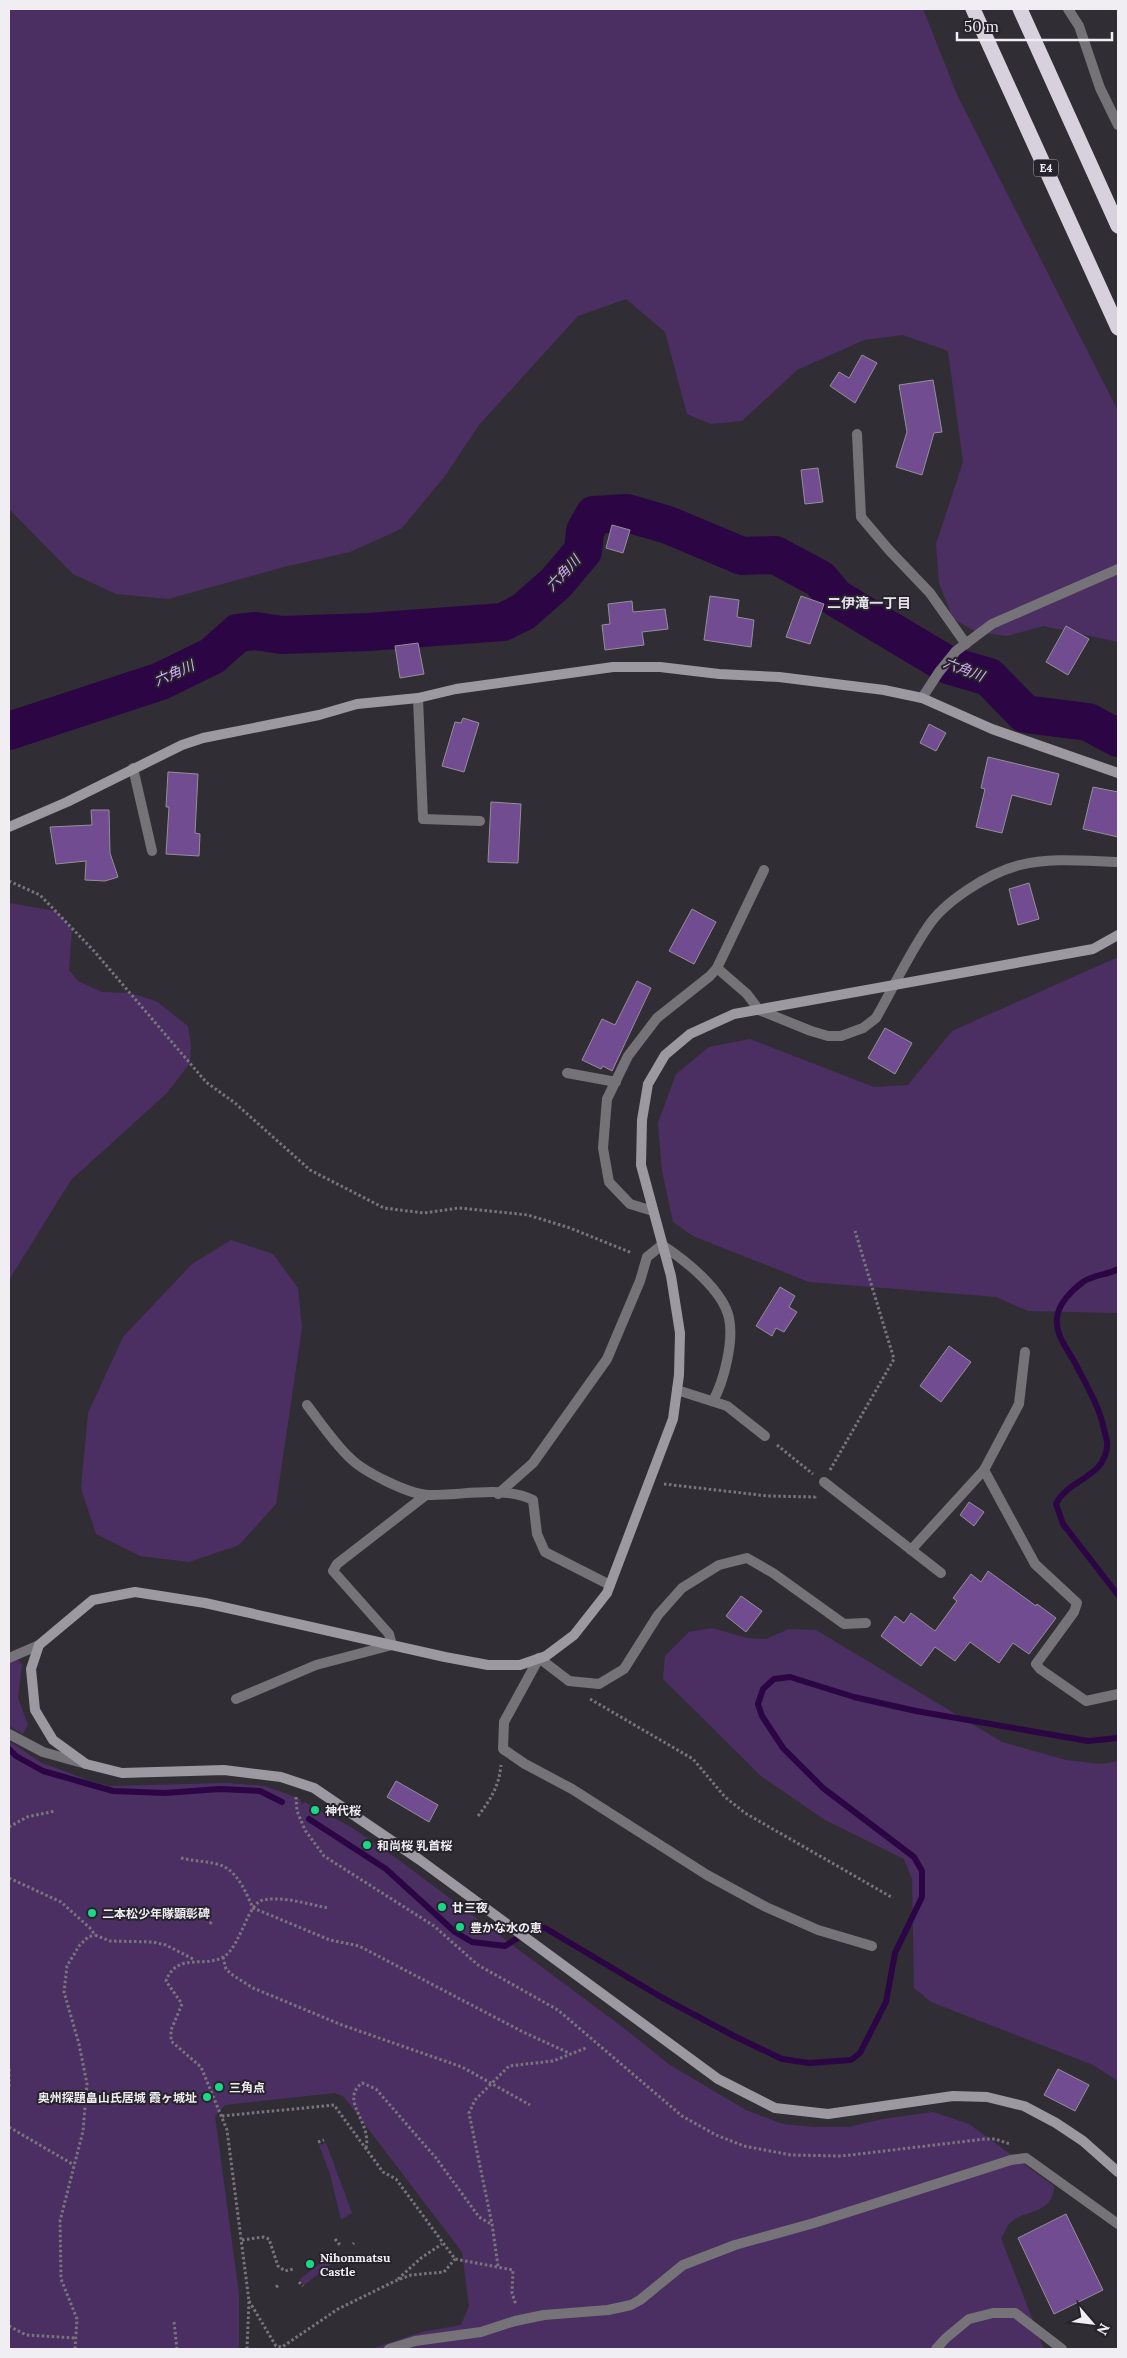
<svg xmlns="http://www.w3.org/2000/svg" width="1127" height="2358" font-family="Lora,'Noto Sans JP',serif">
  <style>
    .green { fill: #4b2f62 }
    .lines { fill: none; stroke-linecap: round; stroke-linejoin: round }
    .stream { stroke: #2c0545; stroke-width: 6 }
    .river { stroke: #2c0545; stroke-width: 38 }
    .building { fill: #714c90; stroke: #948f99 }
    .path { stroke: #79757c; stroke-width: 3; stroke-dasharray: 2.5 2.5; stroke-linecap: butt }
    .lane { stroke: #757377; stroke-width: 10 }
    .street { stroke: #757377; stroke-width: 10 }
    .secondary { stroke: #9c99a0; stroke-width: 10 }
    .highway { stroke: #d6d1dc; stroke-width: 15 }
    .poi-dot { fill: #19d989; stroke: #27232b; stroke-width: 2 }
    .labels { text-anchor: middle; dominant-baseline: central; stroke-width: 4; stroke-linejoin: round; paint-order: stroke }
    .shield { fill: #27232b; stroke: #b4b0b7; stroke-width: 1 }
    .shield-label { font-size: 11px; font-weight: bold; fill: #f0edf3 }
    .poi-label { font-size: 12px; font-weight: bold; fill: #f0edf3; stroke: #27232b; text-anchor: start }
    .water-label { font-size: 14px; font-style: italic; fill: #d2aaf6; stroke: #27232b }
    .neighbourhood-label { font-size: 14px; font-weight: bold; fill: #e5e0eb; stroke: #27232b }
  </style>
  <rect width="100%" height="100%" fill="#312d35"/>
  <g class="green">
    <path d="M9 9H923L958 97 1118 411V642L1043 626 1007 636 977 632 953 619 939 583 936 544 963 462 948 351 903 335 864 340 797 370 742 421 711 424 687 414 665 332 626 299 578 316 479 425 445 476 401 529 350 552 284 567 168 599 116 594 73 574 9 509Z"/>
    <path d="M9 903 56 911 72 929 69 970 78 981 102 992 130 993 156 1001 188 1026 191 1046 190 1063 167 1093 71 1180 9 1280Z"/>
    <path d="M1118 957V1313L1028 1311 996 1297 809 1282 693 1236 673 1222 662 1171 658 1123 676 1074 709 1047 750 1039 874 1087 908 1085 952 1031Z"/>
    <path d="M231 1240 273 1254 298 1288 302 1328 276 1504 239 1545 189 1562 140 1556 96 1534 81 1488 88 1413 123 1337 192 1264Z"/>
    <path d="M712 1628 747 1638 766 1639 789 1629 816 1630 1002 1742 1066 1760 1101 1764 1118 1761V2081L1093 2065 931 2002 914 1988 912 1879 904 1859 825 1820 761 1776 663 1679 665 1656 689 1632Z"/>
    <path d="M17 1659 22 1664 18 1698 28 1725 23 1734 9 1726V1663Z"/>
    <path d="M9 1741 40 1762 90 1781 110 1786 228 1783 265 1786 300 1799 302 1805 304 1802 351 1827 400 1861 625 2029 670 2065 746 2110 783 2124 815 2127H848L883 2119 933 2112 969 2124 1054 2186C1053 2216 1024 2208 1009 2224 1006 2228 1004 2234 1001 2238L1044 2349H371L422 2332 461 2325 469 2306 462 2252 344 2097 335 2093 225 2105 215 2116 239 2294V2349H9Z"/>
    <path d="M326 2143 352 2213 341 2220 330 2174 319 2145Z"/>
    <path d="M335 2252 340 2257 304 2285 300 2279Z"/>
  </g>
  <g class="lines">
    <g class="stream">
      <path d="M1118 1269C1107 1275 1093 1275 1083 1282 1072 1290 1058 1304 1057 1318 1055 1335 1067 1348 1075 1363 1086 1384 1099 1406 1104 1429 1105 1434 1108 1441 1107 1447 1104 1478 1067 1480 1056 1504L1063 1524 1118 1595"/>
      <path d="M9 1749 16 1756 43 1771 113 1791 165 1793 220 1789 260 1791 282 1802"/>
      <path d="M309 1819 386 1869 455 1932 472 1942 505 1946 532 1929 545 1928 661 1997 734 2036 782 2059 809 2063 851 2060 860 2053 886 2002 895 1953 922 1897V1871L914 1857 823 1788 783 1748 762 1716 758 1704 763 1689 774 1679 790 1677 854 1697 916 1711 1088 1741 1118 1738"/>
    </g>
    <path class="river" d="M9 731 161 681 212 656 238 633 256 631 282 635 368 632 503 622 523 612 556 583 583 551 585 531 594 515 627 513 668 525 742 556 775 555 820 579 836 598 948 665 989 677 1025 714 1088 722 1118 738"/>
  </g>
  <g class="building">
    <path d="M862 355 877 363 855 403 830 386 839 372 849 378Z"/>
    <path d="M933 380 942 432 934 433 922 475 896 467 907 432 899 385Z"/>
    <path d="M818 468 823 502 805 504 801 470Z"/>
    <path d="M612 525 630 530 623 553 606 548Z"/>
    <path d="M710 596 739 600 737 617 754 620 751 647 704 640Z"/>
    <path d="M801 596 824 604 810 644 786 637Z"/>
    <path d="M632 601 633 612 665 609 668 629 642 632 644 645 605 650 602 625 610 624 608 604Z"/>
    <path d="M1066 626 1089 639 1068 675 1046 662Z"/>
    <path d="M418 643 424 674 400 678 395 646Z"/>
    <path d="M463 718 479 723 464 772 442 766 455 722 461 723Z"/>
    <path d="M929 724 946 733 936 751 920 743Z"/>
    <path d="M988 757 1059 774 1051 805 1012 795 1002 833 976 827 985 789 981 788Z"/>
    <path d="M168 772 198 774 195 833 200 834 199 856 166 854 169 807H166Z"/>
    <path d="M1093 787 1118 792V837L1083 829Z"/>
    <path d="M491 802 521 804 518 863 488 862Z"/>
    <path d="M91 810H109L110 853 118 877 105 881 85 880 86 861 56 864 50 827 92 825Z"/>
    <path d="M1029 883 1039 919 1018 925 1009 889Z"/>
    <path d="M692 909 716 922 694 964 669 951Z"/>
    <path d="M637 981 651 988 612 1071 603 1066 601 1069 582 1060 602 1019 615 1025Z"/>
    <path d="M885 1028 912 1043 895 1074 868 1058Z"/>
    <path d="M780 1287 795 1296 789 1307 797 1312 784 1332 776 1328 772 1336 756 1326Z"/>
    <path d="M949 1346 971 1362 941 1402 920 1386Z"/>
    <path d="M969 1502 984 1512 974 1526 960 1515Z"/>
    <path d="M988 1571 1036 1606 1037 1604 1056 1618 1029 1654 1013 1643 999 1663 970 1642 955 1661 935 1647 921 1666 881 1636 895 1616 904 1623 911 1613 935 1631 957 1601 953 1598 971 1574 981 1582Z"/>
    <path d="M741 1596 762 1611 746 1632 726 1616Z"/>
    <path d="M396 1781 438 1805 429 1822 387 1797Z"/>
    <path d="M1058 2069 1089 2085 1075 2111 1044 2095Z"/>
    <path d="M1066 2214 1103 2290 1054 2314 1018 2238Z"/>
  </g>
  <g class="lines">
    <g class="path">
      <path d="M9 881 40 895 94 951 206 1082 235 1103 310 1170 384 1208 424 1213 459 1208 528 1215 570 1228 632 1253"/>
      <path d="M777 1445 813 1474"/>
      <path d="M830 1470 894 1359 855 1231"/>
      <path d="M664 1484 768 1496 815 1497 816 1495"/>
      <path d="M590 1699 693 1759 725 1797 745 1813 893 1898"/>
      <path d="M296 1797 297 1811 305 1830 324 1856 434 1926 478 1965 558 2010 682 2116 716 2135 744 2146 791 2155 842 2156 985 2139H995L1010 2144"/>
      <path d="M478 1816C491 1799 499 1786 501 1765"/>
      <path d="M9 1827 27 1817 55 1811"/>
      <path d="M181 1858C193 1861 205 1861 217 1864 237 1869 245 1891 253 1908L330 1940 359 1946 523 2032 569 2053"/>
      <path d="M9 1878 61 1902 90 1928 95 1935 110 1941 153 1942 166 1945 195 1960"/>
      <path d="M210 1924 212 1921"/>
      <path d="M223 1957 226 1969 231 1974 253 1988 342 2025 462 2067 530 2105"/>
      <path d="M9 2069V2089"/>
      <path d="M222 2116 334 2105 383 2172 396 2179 455 2259 513 2270 512 2293 516 2305"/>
      <path d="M9 2127 74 2165"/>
      <path d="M318 2142 324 2140"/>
      <path d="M366 2148C372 2121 339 2101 362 2083L376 2089 436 2158 479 2217 491 2224"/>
      <path d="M335 2239 340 2245"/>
      <path d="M242 2240 263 2237 269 2239 278 2266 285 2271 293 2269"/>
      <path d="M353 2244 354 2243"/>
      <path d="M498 2266 492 2224 469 2113 475 2100 509 2066 553 2061 586 2048"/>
      <path d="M398 2279 421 2258 442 2244"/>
      <path d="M299 2282 303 2286"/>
      <path d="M276 2287 280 2284"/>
      <path d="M249 2301 276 2346 282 2347 338 2309 395 2281 411 2275 444 2272 455 2259"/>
      <path d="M174 2322 177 2349"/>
      <path d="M9 2326 26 2335 76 2338"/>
      <path d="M75 2349 77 2319 61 2279 60 2221 83 2131 87 2084 79 2044 64 1992 67 1966 79 1946 88 1937 95 1935"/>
      <path d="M247 2349 249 2301 227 2130 201 2067 171 2041V2030L182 2004 166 1981C177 1951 206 1969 225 1956 241 1944 248 1903 263 1900 284 1896 307 1904 328 1908"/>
    </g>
    <g class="lane">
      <path d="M857 434 861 517 889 550 930 593 966 644"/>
      <path d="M922 698 939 672 956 651 992 624 1118 569"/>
      <path d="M133 768 152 851"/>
      <path d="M567 1073 616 1082"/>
      <path d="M653 1211 630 1204 609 1182 603 1148 607 1099 628 1056 657 1018 710 976 717 968 764 870"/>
      <path d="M984 1470 1035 1564 1077 1603 1074 1612 1036 1664 1040 1669 1086 1701 1118 1694"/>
      <path d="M498 1494 533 1463 607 1359 640 1281 647 1257 662 1245"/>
      <path d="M539 1658 569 1681 599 1684 624 1669 658 1615 682 1588 719 1565 747 1558 773 1573 844 1624 866 1623"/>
      <path d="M236 1699 316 1665 392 1645 389 1634 333 1571 337 1564 426 1495"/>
      <path d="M9 1734 43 1752 86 1764"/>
      <path d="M389 2349 415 2341 481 2332 515 2321 544 2315 608 2310 631 2305 640 2300 683 2265 735 2245 814 2223 1011 2160 1026 2158 1118 2224"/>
    </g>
    <g class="street">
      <path d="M1068 9 1079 26 1100 88 1118 125"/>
      <path d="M418 698 423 819 480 821"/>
      <path d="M717 968 747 994 759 1010 811 1031 828 1036H841L863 1028 876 1018C893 988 908 956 927 928 944 901 989 873 1020 865 1051 857 1086 861 1118 862"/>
      <path d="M662 1245C685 1260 723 1290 729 1318 734 1341 724 1381 713 1401"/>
      <path d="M677 1390 727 1406 765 1436"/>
      <path d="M307 1405C320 1422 334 1443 350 1458 364 1472 408 1494 428 1495 460 1496 504 1485 533 1500L537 1534 545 1552 610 1585"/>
      <path d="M824 1482 941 1573"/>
      <path d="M911 1550 984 1470 1019 1404 1025 1352"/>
      <path d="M9 1658 39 1645"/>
      <path d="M539 1658 504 1722 503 1749 525 1764 572 1789 707 1875 766 1907 818 1930 872 1946"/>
      <path d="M936 2349 946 2338 969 2319 993 2313H1015L1062 2349"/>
    </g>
    <g class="secondary">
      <path d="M9 827 67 802 182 745 203 738 319 715 357 704 418 698 456 689 613 667H660L719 674 779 677 884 690 922 698 992 729 1118 773"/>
      <path d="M1118 935 1093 949 734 1014 690 1034 665 1055 648 1084 642 1120 641 1165 671 1276 680 1333 679 1375 673 1419 607 1593 574 1635 546 1656 520 1665H488L445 1657 205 1603 135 1592 93 1600 88 1604 39 1645 31 1669 35 1710 53 1740 86 1764 122 1773 224 1770 281 1777 314 1788 420 1860 718 2079 775 2108 828 2114 953 2096 987 2097 1024 2106 1056 2123 1083 2141 1118 2172"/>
    </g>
    <g class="highway">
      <path d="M973 9 1118 328"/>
      <path d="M1020 9 1118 226"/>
    </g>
  </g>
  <g class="poi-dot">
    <circle cx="315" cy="1810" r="5"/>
    <circle cx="367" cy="1845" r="5"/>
    <circle cx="442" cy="1907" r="5"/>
    <circle cx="92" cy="1913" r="5"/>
    <circle cx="460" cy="1927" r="5"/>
    <circle cx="219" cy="2087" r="5"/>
    <circle cx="207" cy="2097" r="5"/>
    <circle cx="310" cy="2264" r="5"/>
  </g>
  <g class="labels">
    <rect class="shield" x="1033.5" y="159.5" width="25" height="17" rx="4"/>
    <g class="shield-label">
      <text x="1046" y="168">E4</text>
    </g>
    <g class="poi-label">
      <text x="325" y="1810">神代桜</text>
      <text x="377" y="1845">和尚桜 乳首桜</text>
      <text x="452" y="1907">廿三夜</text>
      <text x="102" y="1913">二本松少年隊顕彰碑</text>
      <text x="470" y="1927">豊かな水の恵</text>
      <text x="229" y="2087">三角点</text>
      <text x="197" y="2097" text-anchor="end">奥州探題畠山氏居城 霞ヶ城址</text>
      <text x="320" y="2257">Nihonmatsu<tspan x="320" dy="14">Castle</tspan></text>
    </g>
    <g class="water-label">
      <text transform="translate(563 573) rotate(-47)">六角川</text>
      <text transform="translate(964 669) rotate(21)">六角川</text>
      <text transform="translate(174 673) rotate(-24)">六角川</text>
    </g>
    <g class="neighbourhood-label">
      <text x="869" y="603">二伊滝一丁目</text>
    </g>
  </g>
  <rect width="1127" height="2358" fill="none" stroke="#f0edf3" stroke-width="20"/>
  <g transform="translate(1092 2323) rotate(118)" stroke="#27232b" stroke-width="4" paint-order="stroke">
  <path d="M0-4L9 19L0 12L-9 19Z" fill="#f0edf3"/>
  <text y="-8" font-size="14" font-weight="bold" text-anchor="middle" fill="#f0edf3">N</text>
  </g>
  <path d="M957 32v8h155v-8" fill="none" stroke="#f0edf3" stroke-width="2.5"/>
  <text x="964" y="32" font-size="15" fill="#f0edf3" stroke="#27232b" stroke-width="4" paint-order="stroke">50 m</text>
</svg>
